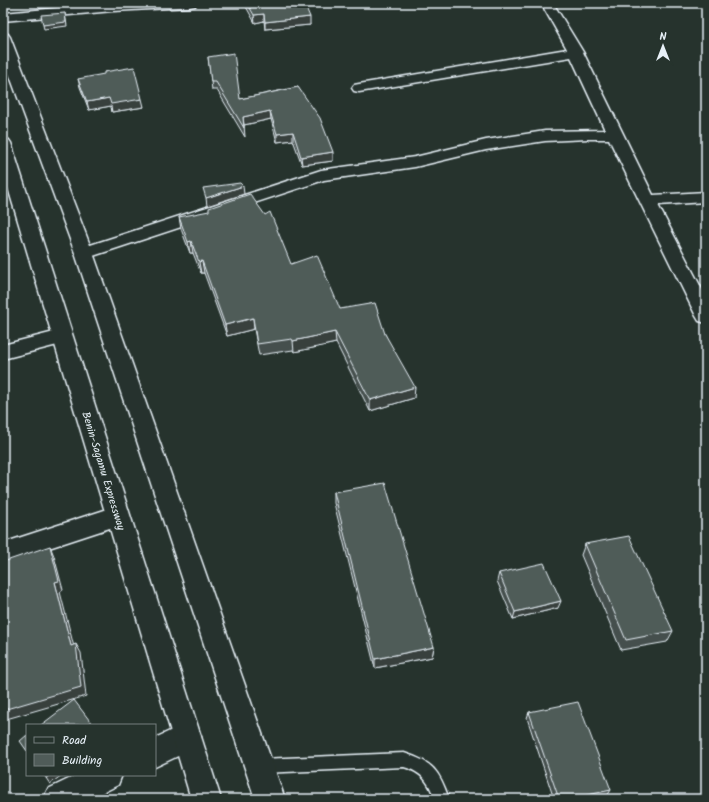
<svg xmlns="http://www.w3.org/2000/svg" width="709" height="802" font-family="Kalam,sans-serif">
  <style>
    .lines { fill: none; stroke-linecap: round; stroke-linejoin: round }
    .lane-casing { stroke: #e8f1f8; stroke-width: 3 }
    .street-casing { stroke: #e8f1f8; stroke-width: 3 }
    .highway-casing { stroke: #e8f1f8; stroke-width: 3 }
    .lane { fill: #26332d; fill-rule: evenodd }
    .street { fill: #26332d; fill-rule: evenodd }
    .highway { fill: #26332d; fill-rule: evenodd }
    .wall { fill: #454f4d; stroke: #e8f1f8 }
    .shaded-wall { fill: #38403e; stroke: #e8f1f8 }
    .building { fill: #505c59; stroke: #e8f1f8 }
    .labels { text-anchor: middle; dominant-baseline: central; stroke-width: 3.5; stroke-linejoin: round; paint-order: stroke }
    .street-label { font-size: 11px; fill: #e8f1f8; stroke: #26332d }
  </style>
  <rect width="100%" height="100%" fill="#26332d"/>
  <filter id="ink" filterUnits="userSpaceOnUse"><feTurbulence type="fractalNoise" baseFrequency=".025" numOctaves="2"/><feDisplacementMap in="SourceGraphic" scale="8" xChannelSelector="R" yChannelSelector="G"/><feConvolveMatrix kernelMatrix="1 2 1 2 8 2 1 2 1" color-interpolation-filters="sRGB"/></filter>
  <g filter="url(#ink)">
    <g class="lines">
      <defs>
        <path id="lane" d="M404 753C433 762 439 771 449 799H435C429 782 422 772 404 767L261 773 256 771 254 766 256 761 261 759Z"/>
        <g id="street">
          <path d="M113 3H196L195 6 190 7 113 11 3 21V13Z"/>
          <path d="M541 3H553L583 52 653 195 706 192V202L658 205 706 297V323L699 321 696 316 609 139H588L545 141 486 150 415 167 324 180 90 257 84 259 78 257 75 253 78 249 321 170 415 157 486 140 545 131 605 130 571 57 359 92 354 91 352 88 354 85 359 84 567 49Z"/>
          <path d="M62 330 69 332 72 337 69 342 3 359V345Z"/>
          <path d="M117 506 125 509 129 516 125 523 3 563V543Z"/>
          <path d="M187 723 197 727 201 737 197 747 155 767V738Z"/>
          <path d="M77 775H122L118 785 90 799H43L48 789Z"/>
        </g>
        <g id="highway">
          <path d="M3 33 8 34 10 37 93 253 285 799H255L75 253 3 57Z"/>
          <path d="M3 138 9 140 11 143 221 799H191L3 171Z"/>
        </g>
      </defs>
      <use href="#lane" class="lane-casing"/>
      <use href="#street" class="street-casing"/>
      <use href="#highway" class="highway-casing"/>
      <use href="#lane" class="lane"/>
      <use href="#street" class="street"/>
      <use href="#highway" class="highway"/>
    </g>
    <g class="wall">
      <path d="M37 3H63L64 6 40 8Z"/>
      <path d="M244 3H304L310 25 265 29 264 21 255 23Z"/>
      <path d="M208 57 240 99 298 87 333 161 302 165 293 140 277 142 271 119 244 125 245 137 217 90H212Z"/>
      <path d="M78 79 144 107 112 112 111 106 89 110 80 87Z"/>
      <path d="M179 217 291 264 340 309 385 334 414 398 370 411 336 343 294 352 293 350 259 355 254 329 227 336 204 273H201L193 253H190L181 229Z"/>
      <path d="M334 492 434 647 432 657 375 668 334 503Z"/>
      <path d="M585 544 673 631 667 642 621 650 581 555Z"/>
      <path d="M499 573 558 608 513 619 497 581Z"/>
      <path d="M529 712 611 790 607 796 591 799H554L527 718Z"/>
    </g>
    <g class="shaded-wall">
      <path d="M65 13 67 26 44 29 43 25Z"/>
      <path d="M264 14V21L255 23 254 15Z"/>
      <path d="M310 17V25L265 29V22Z"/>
      <path d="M109 98 142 99 144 107 112 112 111 106 89 110 87 102Z"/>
      <path d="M270 111 271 119 244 125 243 117Z"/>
      <path d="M293 132V140L277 142V134Z"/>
      <path d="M333 152V161L302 165 301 157Z"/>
      <path d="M243 186 244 194 207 206 206 198Z"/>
      <path d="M191 241 193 253H190L188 242Z"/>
      <path d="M202 261 204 273H201L199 262Z"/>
      <path d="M253 318 254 329 227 336 225 325Z"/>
      <path d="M335 332 336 343 294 352 293 341Z"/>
      <path d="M415 387 414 398 370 411V400Z"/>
      <path d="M50 546 54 556 63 590 60 592 76 655 71 646 55 582Z"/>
      <path d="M561 601 558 608 513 619 515 612Z"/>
      <path d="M76 644 81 653 86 696 3 720V710Z"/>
      <path d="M434 647 432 657 375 668V659Z"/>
      <path d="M50 775H62L50 784 46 778Z"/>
    </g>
    <g class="building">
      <path d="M247 3H304L310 17 265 22 264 14 254 15Z"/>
      <path d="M65 13 66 22 43 25 41 15Z"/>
      <path d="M234 53 240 99 298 87 320 118 333 152 301 157 293 132 277 134 270 111 243 117 244 128 216 82H211L208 57Z"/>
      <path d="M134 67 142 99 111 104 109 98 87 102 78 79 104 74V72Z"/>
      <path d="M240 183 243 186 206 198 203 188Z"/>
      <path d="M250 194 265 215 270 212 291 264 317 255 340 309 375 303 385 334 415 387 370 400 335 332 293 341 292 339 257 344 253 318 225 325 202 261 199 262 191 241 188 242 179 217 209 211V208Z"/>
      <path d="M385 483 434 647 375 659 334 492Z"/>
      <path d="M629 536 673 631 626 640 585 544Z"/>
      <path d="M50 546 59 581 55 582 71 646 76 644 81 687 3 710V562Z"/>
      <path d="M544 563 561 601 515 612 499 573Z"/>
      <path d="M74 700 93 725H41Z"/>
      <path d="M578 702 611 790 569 799H559L529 712Z"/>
      <path d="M27 735V751L20 741Z"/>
      <path d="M44 775H50L46 778Z"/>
    </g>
  </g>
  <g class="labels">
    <g class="street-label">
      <text transform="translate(103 471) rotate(73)">Benin-Sagamu Expressway</text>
    </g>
  </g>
  <rect width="709" height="802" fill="none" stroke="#26332d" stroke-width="16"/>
  <rect x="8" y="8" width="693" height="786" fill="none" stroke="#e8f1f8" stroke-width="1.5" filter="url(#ink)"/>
  <rect x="26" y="724" width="130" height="52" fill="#26332d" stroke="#747f7e"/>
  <rect x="34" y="737" width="20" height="6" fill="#26332d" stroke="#747f7e"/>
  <text x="62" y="744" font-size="12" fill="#e8f1f8">Road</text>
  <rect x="34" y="754" width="20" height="12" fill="#505c59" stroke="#747f7e"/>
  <text x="62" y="764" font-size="12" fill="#e8f1f8">Building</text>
  <g transform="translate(663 46)" stroke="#26332d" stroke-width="3" paint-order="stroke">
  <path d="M0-3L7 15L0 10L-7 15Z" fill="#e8f1f8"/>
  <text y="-6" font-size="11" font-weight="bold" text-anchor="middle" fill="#e8f1f8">N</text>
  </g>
</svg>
